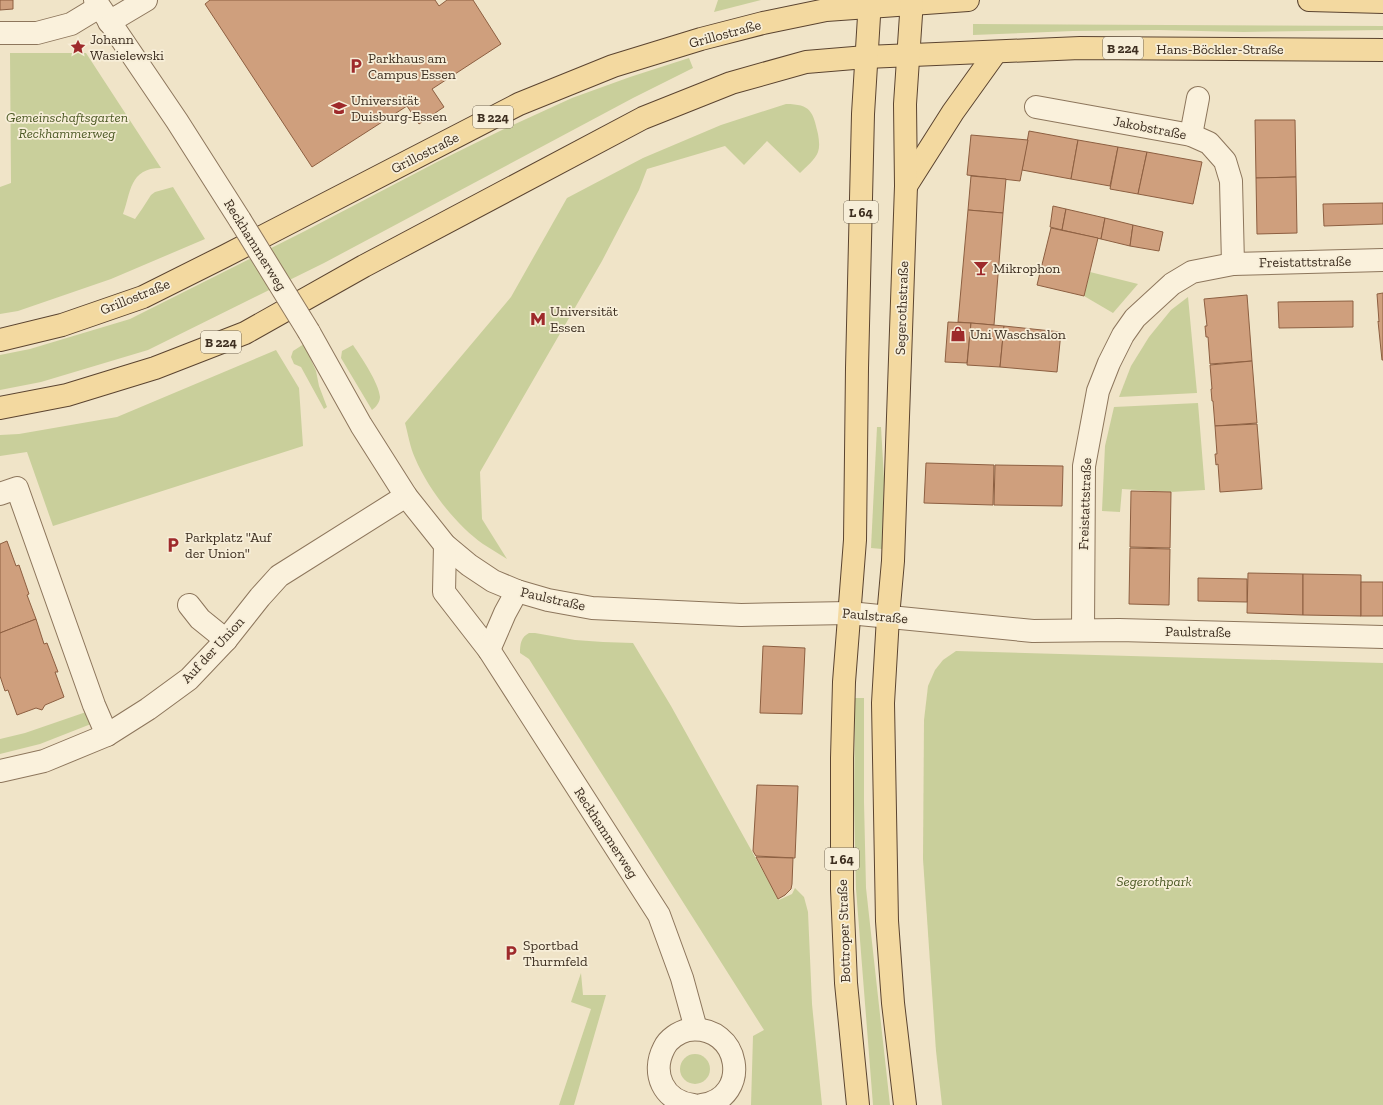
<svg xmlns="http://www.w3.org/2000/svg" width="1383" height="1105" font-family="'Zilla Slab',serif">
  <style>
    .green { fill: #c9cf9b }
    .building { fill: #cf9f7d; stroke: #8d5f41 }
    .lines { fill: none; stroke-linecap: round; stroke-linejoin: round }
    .minor-casing { stroke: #8d765c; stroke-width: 24 }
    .major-casing { stroke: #5b4430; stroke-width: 24 }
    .minor { stroke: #faf1dc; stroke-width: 22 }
    .major { stroke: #f3d9a0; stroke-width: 22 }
    .minor-bridge-casing { stroke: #8d765c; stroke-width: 24; stroke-linecap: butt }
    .minor-bridge { stroke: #faf1dc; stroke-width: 22 }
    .labels { text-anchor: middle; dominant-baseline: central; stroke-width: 3.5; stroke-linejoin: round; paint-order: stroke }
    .shield { fill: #f7eed8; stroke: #756857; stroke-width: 1 }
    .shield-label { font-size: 13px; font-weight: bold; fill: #3d2e20 }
    .street-label { font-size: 14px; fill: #3d2e20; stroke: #f7eed8 }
    .poi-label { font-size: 14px; fill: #3d2e20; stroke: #f7eed8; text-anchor: start }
    .park-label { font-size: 14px; font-style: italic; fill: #4d5a26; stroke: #f7eed8 }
  </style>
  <rect width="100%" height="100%" fill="#f0e4c8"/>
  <g class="green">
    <path d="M718 0H761L714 12Z"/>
    <path d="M973 24 1383 26V30L1243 32 1158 30 1073 31 973 35Z"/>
    <path d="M10 53H86L161 168C129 168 131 193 123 214L135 219 142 209 151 195 155 192 173 187 205 239 111 279 18 311 0 314V187L11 183Z"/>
    <path d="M689 58 693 68 633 98 324 263 148 350 41 382 0 390V355L30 349 130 319 305 231 437 162 504 129 572 98 630 77Z"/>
    <path d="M786 104C811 104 813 112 818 134 819 140 820 146 818 152 815 160 806 167 800 173L767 141 744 165 725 146 647 169 639 190 602 261 480 472 482 519 507 559C499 554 491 549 483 544 456 525 428 489 415 458 410 447 408 434 405 423L511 297 567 198 643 158 721 125Z"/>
    <path d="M1090 272 1138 284 1113 313 1084 296Z"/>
    <path d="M1188 297 1197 393 1119 397 1131 366 1149 337 1171 310Z"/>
    <path d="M304 344 316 371 319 386 327 407 324 409 301 367 294 364 291 357 293 351Z"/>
    <path d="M353 345C361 357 379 383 380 397 380 402 376 407 372 410L341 358 342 351Z"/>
    <path d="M276 350 299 388 303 446 53 526 27 452 0 456V435L19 434 117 417Z"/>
    <path d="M1198 403 1205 490 1171 492 1122 489 1120 512 1102 511 1105 446 1114 407Z"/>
    <path d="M877 427H881L884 479 882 549 871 548Z"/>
    <path d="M529 633H535L575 640 603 642 633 643 671 706 779 900 792 894 795 888 804 897 808 912 812 1004 822 1105H751L753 1036 764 1030 529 659 520 653C520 644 521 637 529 633Z"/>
    <path d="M956 651 1383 663V1105H942L936 1051 923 859 924 720 928 686 935 670 943 660Z"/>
    <path d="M855 698H864V802L866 888 890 1105H873L856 889 854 804Z"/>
    <path d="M89 711 91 724 40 744 0 754V739L25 733Z"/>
    <path d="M581 973 583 995H606L574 1105H559L591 1009 571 1002Z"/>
    <circle cx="695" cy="1069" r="15"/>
  </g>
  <g class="building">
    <path d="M0 0H13V9L0 10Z"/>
    <path d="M210 0H435L439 6 447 0H473L501 44 432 89 444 107 419 124 407 106 312 167 205 4Z"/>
    <path d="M1255 120H1295L1296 177 1256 178Z"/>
    <path d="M1029 131 1078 140 1071 179 1022 170Z"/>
    <path d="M971 135 1028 140 1020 181 967 175Z"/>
    <path d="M1078 140 1118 147 1110 186 1071 179Z"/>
    <path d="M1118 147 1147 152 1138 194 1110 189Z"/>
    <path d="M1147 152 1202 162 1193 204 1138 194Z"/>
    <path d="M971 176 1006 179 1003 213 968 210Z"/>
    <path d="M1296 177 1297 233 1257 234 1256 178Z"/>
    <path d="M1383 203V224L1324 226 1323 204Z"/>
    <path d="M1053 206 1066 209 1062 230 1050 227Z"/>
    <path d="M1066 209 1105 218 1101 239 1062 230Z"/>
    <path d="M968 210 1003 213 994 325 958 322Z"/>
    <path d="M1105 218 1133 225 1130 246 1101 239Z"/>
    <path d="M1133 225 1163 232 1159 251 1130 246Z"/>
    <path d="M1051 228 1098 238 1084 296 1037 285Z"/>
    <path d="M1383 293V360H1382L1378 321 1379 322 1377 294Z"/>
    <path d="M1247 295 1252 361 1210 364 1208 337H1206L1205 326H1207L1204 299Z"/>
    <path d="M1353 301V327L1279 328 1278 302Z"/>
    <path d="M948 322 971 323 967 363 945 362Z"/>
    <path d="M971 323 1004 326 1000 367 967 365Z"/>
    <path d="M1004 326 1061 332 1057 372 1000 367Z"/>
    <path d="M1252 361 1257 423 1215 426 1213 401H1212L1211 389H1212L1210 365Z"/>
    <path d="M1257 424 1262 489 1220 492 1218 464 1216 465 1215 454H1217L1215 426Z"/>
    <path d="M926 463 994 465 993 505 924 503Z"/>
    <path d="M995 465 1063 466 1062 506 994 505Z"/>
    <path d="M1131 491 1171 492 1170 548 1130 547Z"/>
    <path d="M7 541 16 566 19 565 29 594 27 595 36 619 0 633V544Z"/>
    <path d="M1130 548 1170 549 1169 605 1129 604Z"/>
    <path d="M1248 573 1303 574V615L1247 613Z"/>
    <path d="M1303 574 1361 575V616L1303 615Z"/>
    <path d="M1198 578 1247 579V602L1198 601Z"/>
    <rect x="1361" y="582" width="22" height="34"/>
    <path d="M36 619 44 644 47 643 58 672H55L64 697 45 705 42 710 36 708 17 715 8 690 5 691 0 676V633Z"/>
    <path d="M763 646 805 648 802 714 760 713Z"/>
    <path d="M757 785 798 786 795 858 756 856 753 851Z"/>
    <path d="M756 857 793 858 792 884 791 889 785 895 778 899Z"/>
  </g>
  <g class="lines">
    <defs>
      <g id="minor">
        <path d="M95 0 177 121 240 220"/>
        <path d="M109 22 146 0"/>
        <path d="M0 33H37L71 24 99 7"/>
        <path d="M1036 107 1191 135 1209 143 1225 161 1231 181 1233 264"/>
        <path d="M1191 135 1198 98"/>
        <path d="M309 332 361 425 406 496 445 545 469 565 493 581 517 591 548 600 592 608 741 615 849 613 1033 631 1119 630 1383 637"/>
        <path d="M0 494 17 488 94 705 107 735"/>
        <path d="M445 545 444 592 489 650 659 915 682 978 696 1029"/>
        <path d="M189 605 200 619 226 640"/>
        <path d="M1083 630 1084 466 1098 391 1109 363 1123 335 1135 318 1172 284 1192 272 1233 264 1383 260"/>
        <path d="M489 650 505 613 517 591"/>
        <path d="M0 771 44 761 107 735 148 709 189 679 226 640 260 597 279 576 406 496"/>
        <path d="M693 1105C663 1101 651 1073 664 1048 668 1039 679 1032 688 1030 741 1023 752 1098 702 1105"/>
      </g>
      <g id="major">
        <path d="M1309 0 1383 2"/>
        <path d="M906 186 953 112 996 52"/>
        <path d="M0 340 62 325 143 297 225 256 519 104 613 66 701 39 763 23 826 10 968 0"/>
        <path d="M0 408 67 395 155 368 245 333 364 266 643 118 731 83 806 62 866 57 1080 48 1383 50"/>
        <path d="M858 1105 846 983 842 889V758L844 682 855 540 857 368 863 114 870 0"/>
        <path d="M905 1105 893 1003 887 921 883 703 888 617 893 561 906 186 905 104 912 0"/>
      </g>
    </defs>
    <use href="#minor" class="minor-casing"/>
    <use href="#major" class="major-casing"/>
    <use href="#minor" class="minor"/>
    <use href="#major" class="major"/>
    <defs>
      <path id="minor-bridge" d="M240 220 309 332"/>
    </defs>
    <use href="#minor-bridge" class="minor-bridge-casing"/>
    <use href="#minor-bridge" class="minor-bridge"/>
  </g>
  <defs>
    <symbol id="sight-bare" viewBox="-9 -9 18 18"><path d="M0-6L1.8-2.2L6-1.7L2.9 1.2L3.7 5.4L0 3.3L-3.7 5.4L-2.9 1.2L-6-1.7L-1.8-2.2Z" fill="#9e2a2b" stroke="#f7eed8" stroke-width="2.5" paint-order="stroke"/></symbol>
    <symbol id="parking-bare" viewBox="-9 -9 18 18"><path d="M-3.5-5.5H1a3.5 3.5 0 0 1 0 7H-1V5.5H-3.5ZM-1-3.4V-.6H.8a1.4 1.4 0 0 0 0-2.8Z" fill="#9e2a2b" stroke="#f7eed8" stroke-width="2.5" paint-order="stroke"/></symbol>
    <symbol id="university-bare" viewBox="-9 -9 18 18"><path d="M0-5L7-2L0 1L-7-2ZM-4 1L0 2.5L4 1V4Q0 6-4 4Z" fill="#9e2a2b" stroke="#f7eed8" stroke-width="2.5" paint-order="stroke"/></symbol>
    <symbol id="bar-bare" viewBox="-9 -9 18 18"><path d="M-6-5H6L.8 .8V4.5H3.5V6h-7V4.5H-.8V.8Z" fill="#9e2a2b" stroke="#f7eed8" stroke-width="2.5" paint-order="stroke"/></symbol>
    <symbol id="metro-bare" viewBox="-9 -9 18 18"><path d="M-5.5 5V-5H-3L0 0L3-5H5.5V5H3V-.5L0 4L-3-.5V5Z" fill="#9e2a2b" stroke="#f7eed8" stroke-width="2.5" paint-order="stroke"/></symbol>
    <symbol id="shop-bare" viewBox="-9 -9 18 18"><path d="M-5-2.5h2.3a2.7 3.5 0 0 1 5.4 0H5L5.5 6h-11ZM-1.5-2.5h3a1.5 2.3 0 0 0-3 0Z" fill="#9e2a2b" stroke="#f7eed8" stroke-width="2.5" paint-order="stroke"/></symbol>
  </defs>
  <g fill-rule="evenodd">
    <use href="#sight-bare" x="67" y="36" width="22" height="22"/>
    <use href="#parking-bare" x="345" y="55" width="22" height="22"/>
    <use href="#university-bare" x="328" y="97" width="22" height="22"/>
    <use href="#bar-bare" x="970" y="257" width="22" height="22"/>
    <use href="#metro-bare" x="527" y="308" width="22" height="22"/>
    <use href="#shop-bare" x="947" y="323" width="22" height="22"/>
    <use href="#parking-bare" x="162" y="534" width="22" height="22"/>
    <use href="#parking-bare" x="500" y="942" width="22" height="22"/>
  </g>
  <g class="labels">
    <g class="shield">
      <rect x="1103" y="37" width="40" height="22" rx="3"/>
      <rect x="473" y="106" width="40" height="22" rx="3"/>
      <rect x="844" y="201" width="34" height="22" rx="3"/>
      <rect x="201" y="331" width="40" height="22" rx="3"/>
      <rect x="825" y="848" width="34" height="22" rx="3"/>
    </g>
    <g class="shield-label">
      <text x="1123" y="48">B 224</text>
      <text x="493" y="117">B 224</text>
      <text x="861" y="212">L 64</text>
      <text x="221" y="342">B 224</text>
      <text x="842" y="859">L 64</text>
    </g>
    <g class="street-label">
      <text transform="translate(725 34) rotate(-15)">Grillostraße</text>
      <text x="1220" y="49">Hans-Böckler-Straße</text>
      <text transform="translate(1150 128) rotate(11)">Jakobstraße</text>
      <text transform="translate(425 153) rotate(-27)">Grillostraße</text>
      <text transform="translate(255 245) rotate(58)">Reckhammerweg</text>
      <text transform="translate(1305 262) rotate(-1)">Freistattstraße</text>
      <text transform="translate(135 297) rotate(-22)">Grillostraße</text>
      <text transform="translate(902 308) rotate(-88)">Segerothstraße</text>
      <text transform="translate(1085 504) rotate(-88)">Freistattstraße</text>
      <text transform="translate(553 599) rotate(13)">Paulstraße</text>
      <text transform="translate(875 616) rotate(5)">Paulstraße</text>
      <text transform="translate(1198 632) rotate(1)">Paulstraße</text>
      <text transform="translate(213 650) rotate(-47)">Auf der Union</text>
      <text transform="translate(606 833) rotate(57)">Reckhammerweg</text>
      <text transform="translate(844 931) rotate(-92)">Bottroper Straße</text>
    </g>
    <g class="poi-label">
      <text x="90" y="39">Johann<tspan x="90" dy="16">Wasielewski</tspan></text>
      <text x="368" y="58">Parkhaus am<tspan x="368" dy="16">Campus Essen</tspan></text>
      <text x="351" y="100">Universität<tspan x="351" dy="16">Duisburg-Essen</tspan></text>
      <text x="993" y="268">Mikrophon</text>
      <text x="550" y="311">Universität<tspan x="550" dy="16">Essen</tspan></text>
      <text x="970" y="334">Uni Waschsalon</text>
      <text x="185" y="537">Parkplatz "Auf<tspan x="185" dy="16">der Union"</tspan></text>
      <text x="523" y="945">Sportbad<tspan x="523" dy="16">Thurmfeld</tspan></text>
    </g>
    <g class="park-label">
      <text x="67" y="117">Gemeinschaftsgarten<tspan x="67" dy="16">Reckhammerweg</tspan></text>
      <text x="1154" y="881">Segerothpark</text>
    </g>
  </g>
</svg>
